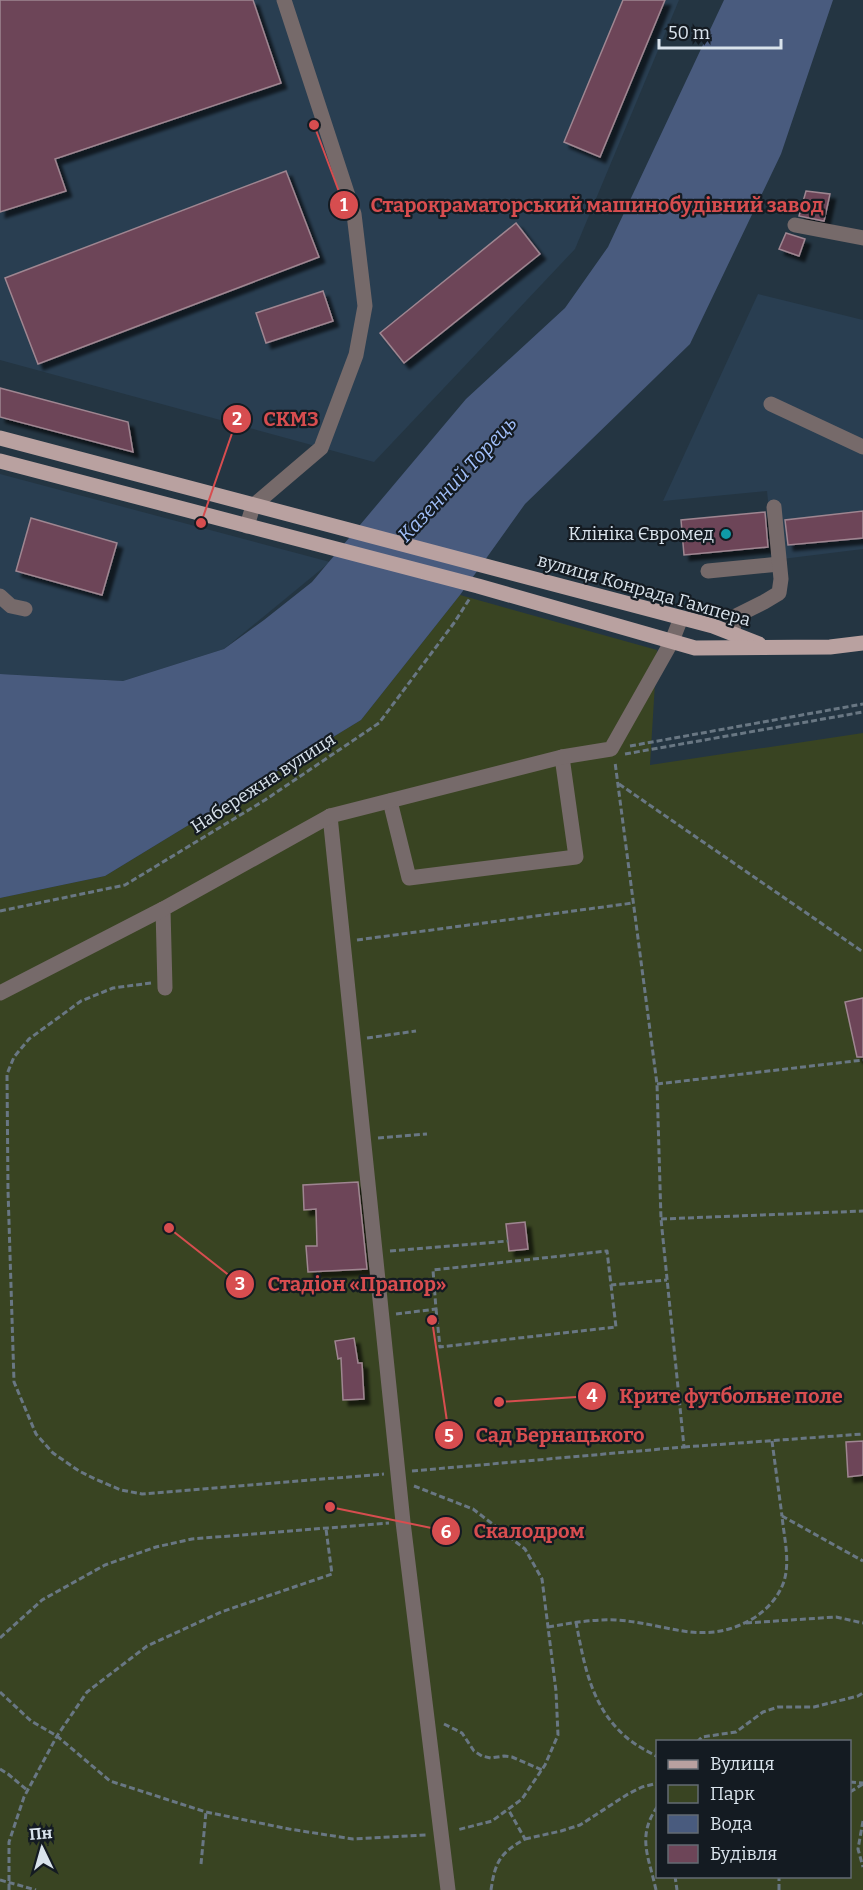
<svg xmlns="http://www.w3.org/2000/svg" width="863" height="1890" font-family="Bitter,serif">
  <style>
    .built { fill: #293e51 }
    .green { fill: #394422; fill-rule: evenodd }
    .water { fill: #495b7e }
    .building { fill: #6d4558; stroke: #9f8691; stroke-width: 1.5; filter: url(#shadow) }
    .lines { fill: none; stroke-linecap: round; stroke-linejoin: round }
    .path { stroke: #697783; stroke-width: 3; stroke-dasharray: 6 3; stroke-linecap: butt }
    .minor { stroke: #766a6a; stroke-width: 15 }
    .major { stroke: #b9a1a0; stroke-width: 15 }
    .culture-dot { fill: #0f9aa8; stroke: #141b22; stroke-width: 2 }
    .labels { text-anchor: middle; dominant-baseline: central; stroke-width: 4.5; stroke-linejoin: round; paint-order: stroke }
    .poi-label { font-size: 18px; fill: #d9e3ec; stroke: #141b22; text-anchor: end }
    .street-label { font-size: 18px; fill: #d9e3ec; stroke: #141b22 }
    .water-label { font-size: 20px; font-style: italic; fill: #a2c0fb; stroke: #141b22 }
    .leader { fill: none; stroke: #d74d4f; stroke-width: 2 }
    .callout-dot { fill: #d74d4f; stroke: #141b22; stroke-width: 2 }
    .mark-label { font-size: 18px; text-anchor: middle; font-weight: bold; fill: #fff }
    .callout-label { font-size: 20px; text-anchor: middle; font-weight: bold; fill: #d74d4f; stroke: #141b22; stroke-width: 4.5; stroke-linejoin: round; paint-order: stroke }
  </style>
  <defs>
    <filter id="shadow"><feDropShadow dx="5.5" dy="5.5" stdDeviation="1.5" flood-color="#0009"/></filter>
  </defs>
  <rect width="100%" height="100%" fill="#243542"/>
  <g class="built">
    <path d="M0 0H679L575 249 374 462 0 360Z"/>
    <path d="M758 294 863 320V549L774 560 767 491 663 501Z"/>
    <path d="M0 474 330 562 224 649 123 681 0 674Z"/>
  </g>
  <path class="green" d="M460 595 657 650 650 765 863 733V1890H0V898L105 876 361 720ZM658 1742H850V1876H658Z"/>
  <path class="water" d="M724 0H833L781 154 690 344 525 504 460 595 361 720 105 876 0 898V674L123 681 224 649 264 620 312 582 466 399 565 308 608 247Z"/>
  <g class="building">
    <path d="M0 0H253L281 83 55 159 66 191 0 212Z"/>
    <path d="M623 0H665L600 157 564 142Z"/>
    <path d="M286 171 319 257 38 364 5 278Z"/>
    <path d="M806 191 830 194 824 221 799 216Z"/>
    <path d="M516 223 540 254 404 363 380 333Z"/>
    <path d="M786 233 805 239 799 256 779 249Z"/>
    <path d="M323 291 333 321 266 343 256 313Z"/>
    <path d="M0 388 128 422 133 452 0 417Z"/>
    <path d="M863 511V538L788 545 785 520Z"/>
    <path d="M765 512 768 547 684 555 681 520Z"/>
    <path d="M31 518 117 543 102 595 16 571Z"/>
    <path d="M863 998V1057H857L845 1002Z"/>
    <path d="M358 1182 367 1269 308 1272 306 1246H317L316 1209 304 1210 303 1185Z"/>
    <path d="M525 1222 528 1249 509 1251 506 1224Z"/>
    <path d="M354 1338 358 1363H362L364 1399 343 1400 341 1358 338 1359 335 1341Z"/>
    <path d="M863 1441V1475L848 1477 846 1442Z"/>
  </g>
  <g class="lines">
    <g class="path">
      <path d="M630 746 863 704"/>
      <path d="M625 754 863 712"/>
      <path d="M619 784 863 952"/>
      <path d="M0 911 125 885 265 800 379 723 454 623 470 598"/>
      <path d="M357 940 633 903"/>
      <path d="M151 983 113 988 81 1001 29 1039 14 1057 7 1074 8 1190 14 1382 36 1434 53 1453 79 1471 95 1479 121 1490 142 1494 384 1474"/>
      <path d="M367 1038 416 1031"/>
      <path d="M657 1084 863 1060"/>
      <path d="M378 1138 427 1134"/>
      <path d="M661 1219 863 1211"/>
      <path d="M390 1251 508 1241"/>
      <path d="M436 1309 440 1347 616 1327 611 1285"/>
      <path d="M396 1314 436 1309 433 1270 607 1251 611 1285 667 1280"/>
      <path d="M772 1441 782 1516"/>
      <path d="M684 1447 863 1434"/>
      <path d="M412 1471 684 1447 661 1219 657 1084 615 762"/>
      <path d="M414 1486 473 1509 525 1549 542 1579 556 1691 558 1735 545 1765 522 1799 492 1821 457 1830"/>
      <path d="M576 1622C584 1664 591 1707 626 1737 635 1745 647 1751 658 1757"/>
      <path d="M746 1623 836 1617 863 1623"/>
      <path d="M548 1627C571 1623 593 1619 616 1620 668 1623 703 1648 754 1618 767 1609 777 1599 783 1584 791 1563 784 1538 782 1516L863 1561"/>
      <path d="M0 1638 42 1600 105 1565 156 1547 192 1539 389 1523"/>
      <path d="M0 1692 31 1721 57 1736 110 1781 206 1812 289 1829 353 1839 426 1835"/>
      <path d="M444 1724 462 1733 474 1751 482 1756 491 1758 504 1756 512 1757 542 1770"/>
      <path d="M697 1742 702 1737 736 1732 763 1712 778 1707H814L858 1696 863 1693"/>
      <path d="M0 1769 8 1774 27 1790"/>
      <path d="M850 1782 863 1783"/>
      <path d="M850 1792 863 1784"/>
      <path d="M863 1821 858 1849 863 1867"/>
      <path d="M525 1839 561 1831 580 1825 628 1794 642 1787 658 1783"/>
      <path d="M201 1864 206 1812"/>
      <path d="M675 1876 677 1890"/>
      <path d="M0 1880 36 1890"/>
      <path d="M9 1890V1842L24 1797 57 1736 87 1692 147 1646 221 1612 332 1574 326 1529"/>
      <path d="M491 1890C495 1862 500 1853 525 1839L508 1809"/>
      <path d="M656 1890C649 1857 636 1836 658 1806"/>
      <path d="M779 1890V1876"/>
    </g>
    <g class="minor">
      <path d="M795 225 863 238"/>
      <path d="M771 404 863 447"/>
      <path d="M247 526 253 506 321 448 356 355 365 306 354 214 284 0"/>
      <path d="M708 571 779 564"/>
      <path d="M0 596 11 606 25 609"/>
      <path d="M733 634 734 617 764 602 779 593 781 579 774 507"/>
      <path d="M390 801 409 878 576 857 562 757"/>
      <path d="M330 816 403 1522 448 1890"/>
      <path d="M165 988 163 909 330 816 562 757 611 749 672 641 681 618"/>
      <path d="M0 993 163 909"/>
    </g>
    <g class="major">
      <path d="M0 438 713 626 759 644"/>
      <path d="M0 461 478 586 695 648 830 647 863 643"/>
    </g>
  </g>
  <circle class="culture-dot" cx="726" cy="534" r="6"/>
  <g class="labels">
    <g class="poi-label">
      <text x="714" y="534">Клініка Євромед</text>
    </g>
    <g class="street-label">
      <text transform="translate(644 590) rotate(16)">вулиця Конрада Гампера</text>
      <text transform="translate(263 783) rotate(-33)">Набережна вулиця</text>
    </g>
    <g class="water-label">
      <text transform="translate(457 479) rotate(-47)">Казенний Торець</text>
    </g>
  </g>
  <path class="leader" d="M314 125L344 205M201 523L237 419M169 1228L240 1284M499 1402L592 1396M432 1320L449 1435M330 1507L446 1531"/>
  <g class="callout-dot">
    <circle cx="314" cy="125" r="6"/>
    <circle cx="201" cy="523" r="6"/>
    <circle cx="169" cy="1228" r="6"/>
    <circle cx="499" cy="1402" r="6"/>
    <circle cx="432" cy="1320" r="6"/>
    <circle cx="330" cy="1507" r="6"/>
    <circle cx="344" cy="205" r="15"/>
    <circle cx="237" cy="419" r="15"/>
    <circle cx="240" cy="1284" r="15"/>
    <circle cx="592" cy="1396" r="15"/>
    <circle cx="449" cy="1435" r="15"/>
    <circle cx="446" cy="1531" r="15"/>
  </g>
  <g class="mark-label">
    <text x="344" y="211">1</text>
    <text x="237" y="425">2</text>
    <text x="240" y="1290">3</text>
    <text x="592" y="1402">4</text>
    <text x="449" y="1442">5</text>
    <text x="446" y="1538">6</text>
  </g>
  <g class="callout-label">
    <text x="597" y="212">Старокраматорський машинобудівний завод</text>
    <text x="291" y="426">СКМЗ</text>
    <text x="357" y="1291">Стадіон «Прапор»</text>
    <text x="731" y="1403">Крите футбольне поле</text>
    <text x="560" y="1442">Сад Бернацького</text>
    <text x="529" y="1538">Скалодром</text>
  </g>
  <rect x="656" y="1740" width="195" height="138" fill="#141b22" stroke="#636b73" stroke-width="1.5"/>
  <rect x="668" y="1760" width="30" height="9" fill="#b9a1a0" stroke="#636b73" stroke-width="1.5"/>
  <text x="710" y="1770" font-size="18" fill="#d9e3ec">Вулиця</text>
  <rect x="668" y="1785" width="30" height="18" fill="#394422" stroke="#636b73" stroke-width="1.5"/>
  <text x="710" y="1800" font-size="18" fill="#d9e3ec">Парк</text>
  <rect x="668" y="1815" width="30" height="18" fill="#495b7e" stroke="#636b73" stroke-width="1.5"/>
  <text x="710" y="1830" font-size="18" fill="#d9e3ec">Вода</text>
  <rect x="668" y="1845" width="30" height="18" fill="#6d4558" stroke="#636b73" stroke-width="1.5"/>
  <text x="710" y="1860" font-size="18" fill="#d9e3ec">Будівля</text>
  <g transform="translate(42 1848) rotate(355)" stroke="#141b22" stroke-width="4.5" paint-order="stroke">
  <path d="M0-4.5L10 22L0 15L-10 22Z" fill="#d9e3ec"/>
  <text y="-9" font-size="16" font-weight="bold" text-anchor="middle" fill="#d9e3ec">Пн</text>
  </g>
  <path d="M659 39v9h122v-9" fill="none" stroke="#d9e3ec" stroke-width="3"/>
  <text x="668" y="39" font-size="18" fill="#d9e3ec" stroke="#141b22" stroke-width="4.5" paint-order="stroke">50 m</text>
</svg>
